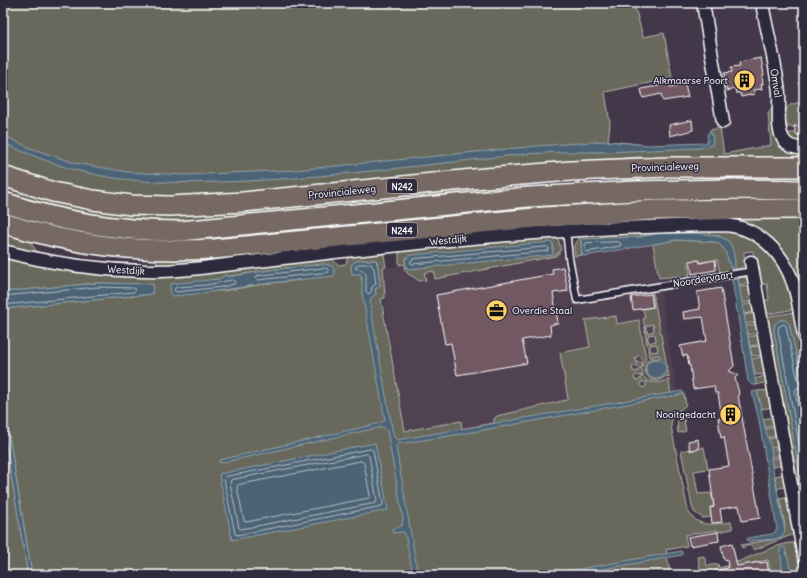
<svg xmlns="http://www.w3.org/2000/svg" width="807" height="578" font-family="Delius,sans-serif">
  <style>
    .built { fill: #514251 }
    .green { fill: #68695b; stroke: #b4b4ad; fill-rule: evenodd }
    .water { fill: #4b6474; stroke: #93a2ac }
    .lines { fill: none; stroke-linecap: round; stroke-linejoin: round }
    .shore { stroke: #b7c1c7; stroke-width: 1 }
    .building { fill: #715964; stroke: #fff }
    .service-casing { stroke: #fff; stroke-width: 9 }
    .minor-casing { stroke: #fff; stroke-width: 15 }
    .primary-casing { stroke: #fff; stroke-width: 22 }
    .service { stroke: #2f2a3d; stroke-width: 6 }
    .minor { stroke: #2f2a3d; stroke-width: 12 }
    .primary { stroke: #766964; stroke-width: 19 }
    .labels { text-anchor: middle; dominant-baseline: central; stroke-width: 3; stroke-linejoin: round; paint-order: stroke }
    .shield { fill: #2f2a3d; stroke: #c1bfc5; stroke-width: 1 }
    .shield-label { font-size: 9px; font-weight: bold; fill: #fff }
    .poi-label { font-size: 10px; fill: #fff; stroke: #2f2a3d; text-anchor: end }
    .street-label { font-size: 10px; fill: #fff; stroke: #2f2a3d }
  </style>
  <rect width="100%" height="100%" fill="#433849"/>
  <filter id="ink" filterUnits="userSpaceOnUse"><feTurbulence type="fractalNoise" baseFrequency=".025" numOctaves="2"/><feDisplacementMap in="SourceGraphic" scale="8" xChannelSelector="R" yChannelSelector="G"/><feConvolveMatrix kernelMatrix="1 2 1 2 8 2 1 2 1" color-interpolation-filters="sRGB"/></filter>
  <g filter="url(#ink)">
    <path class="built" d="M653 244 677 394 406 439 379 268 406 266 408 269 553 255H582L585 256Z"/>
    <g class="green">
      <path d="M3 3H634L643 37 664 33 672 78 605 92 610 123 608 141 638 144V150L699 148 713 143 710 130 720 128 724 154 771 145 768 113 770 110H772C773 136 772 152 804 153V160H670L639 157 502 167 194 198 120 197 66 186 3 168Z"/>
      <path d="M800 102 802 127H787V124H785L786 109 790 105Z"/>
      <path d="M786 133H796V134L803 137V142C795 143 790 140 786 133Z"/>
      <path d="M804 173V181L643 182V180H621V179L647 175Z"/>
      <path d="M500 183 501 188 229 217C200 219 170 222 140 219 93 216 48 205 3 191V186L111 211 158 215H186L272 207Z"/>
      <path d="M726 218 802 219V272H804V281L794 277 795 272 788 259 737 224 157 267 156 257 627 221Z"/>
      <path d="M727 228 754 239 767 249 783 269 795 309 764 315 761 301 769 300 767 284 759 285 753 251 744 252 745 265 739 269H735L733 254 729 242 719 236 683 233H660L639 237 581 241 582 255 575 256 574 246 581 236 586 234Z"/>
      <path d="M3 231 28 240 40 255 3 245Z"/>
      <path d="M553 236 559 241 561 250 559 251V254H556V256L435 279 434 271 424 273 426 280 419 281C413 275 406 276 404 267L406 266 408 269 553 251V244L408 256 405 260 406 264 399 265V253L406 248Z"/>
      <path d="M676 240 716 242C728 248 727 259 732 270L720 273 717 260 700 262 699 260 688 261 690 275 659 278 653 244Z"/>
      <path d="M380 253 384 255 386 267H383L385 298 381 299 405 431 461 421 462 429 494 423V419L497 416 567 400 568 399 560 353 590 347 585 320 616 316 617 324 639 320 646 359 644 362 639 355 635 358 637 363 641 362 643 363 642 368H639L636 365 632 367 633 371 635 372 638 371 639 369H642L643 375 641 376 636 375 634 377 635 380 639 381 641 377 643 376 647 380 645 382H641L640 385 643 388 646 386V383L648 381 657 383 669 380 671 396 684 394 686 405C679 411 671 416 671 426L688 511C699 529 713 524 731 522L733 529 717 532V530L685 535 687 546 666 550 670 572 656 575H32L3 400V309L152 294 153 285 98 283 3 292V258L69 271 113 275 168 277 171 274 326 256 332 259 338 265 346 264 348 256ZM358 260H376L377 262 380 286 375 289 376 295 362 282 361 274 351 270 352 264ZM324 264 328 265 302 280 270 283 223 291 170 290V289L218 279 224 277 270 270Z"/>
      <path d="M743 277 748 278 750 282 739 285 738 279 731 280Z"/>
      <path d="M751 286 754 301 742 303 739 287Z"/>
      <path d="M651 293H653L669 377 666 376 658 381 651 380C645 374 642 368 647 361L651 358H659L660 356 657 355 649 357 648 350 650 349 651 352 658 351 657 344 650 345V348L648 349 646 340 648 339 649 343 656 341 655 334 648 335V338L646 339 645 330H647V333L654 331 653 324 646 326V329H645L643 319 645 318 643 309 654 307Z"/>
      <path d="M754 303 756 312 744 314 743 305Z"/>
      <path d="M795 312 804 352V389L789 324 785 320H780L775 324 774 330 804 496V520L770 330 765 325 764 317Z"/>
      <path d="M756 313 758 322 745 324 744 315Z"/>
      <path d="M758 324 760 333 748 335 746 326Z"/>
      <path d="M760 335 762 344 750 346 748 337Z"/>
      <path d="M762 346 764 355 752 356 750 347Z"/>
      <path d="M764 356 767 374 755 375 752 359Z"/>
      <path d="M767 375 768 382 756 385 755 379Z"/>
      <path d="M770 390 772 407 762 409 757 391Z"/>
      <path d="M683 414 686 431 678 433C677 426 676 418 683 414Z"/>
      <path d="M775 417 777 426 765 427 763 419Z"/>
      <path d="M3 427 4 431 28 575H3Z"/>
      <path d="M777 427V436L767 438 765 429Z"/>
      <path d="M779 437 780 447 770 448 768 439Z"/>
      <path d="M704 447 708 469 694 471 698 494 711 493 714 506 710 507 711 517 703 518 694 512 692 506 681 451 689 449 690 451Z"/>
      <path d="M780 448 782 455 771 457V450Z"/>
      <path d="M782 457 783 465 773 467 771 459Z"/>
      <path d="M785 474 786 487 778 488 777 491 775 476Z"/>
      <path d="M786 498 789 499 794 534 754 550 750 545 742 548 741 545 781 538 785 526 780 500 778 499Z"/>
      <path d="M789 543H794L798 545 803 575H771L768 560 728 568 730 575H701L698 557 704 556 707 566 718 564 719 568C743 562 765 548 789 543Z"/>
    </g>
    <g class="water">
      <path d="M710 130 713 138 712 145 699 148 606 152H562L525 154C433 164 341 176 248 181 195 183 140 185 88 173 59 167 31 155 3 143V135L30 148 75 163 128 172 184 175 295 170 537 146 607 141 648 145 706 143 708 141 707 135Z"/>
      <path d="M660 233C674 233 720 231 729 242 734 249 735 261 735 269L731 268C727 258 726 247 716 242L676 240 585 256 582 255 581 240 584 239 639 237Z"/>
      <path d="M550 242 553 244V255L408 269 406 266 405 260 408 256 412 255Z"/>
      <path d="M358 260H376L378 268 380 286 375 289 376 294 371 298 370 305 392 429 394 437 397 440 682 391 684 393 683 394 461 434 398 444 396 447 418 575H413L405 533 402 532 393 533 392 531 393 529 402 526 403 519 387 430 382 427 220 463 219 461V460L381 423 385 420 362 292V276L360 274H352L351 267 352 264Z"/>
      <path d="M324 264 332 266 335 272 334 276 270 283 196 294 172 296 170 289V284L218 279 223 277 224 275H226L227 277 270 270Z"/>
      <path d="M732 279H738L756 385H752L748 381Z"/>
      <path d="M98 283 153 284 152 294 3 309V292Z"/>
      <path d="M780 320H785L789 324 804 389V496L774 330 775 324Z"/>
      <circle cx="656" cy="369" r="10"/>
      <path d="M757 391 765 427 772 452 771 459 785 531 781 538 778 539 748 541 747 539 748 538 772 534 775 532 777 529 759 420 752 392Z"/>
      <path d="M3 400 32 575H28L3 427Z"/>
      <path d="M375 443 388 510 232 540 219 474Z"/>
      <path d="M782 547 785 548 792 575H783L780 549Z"/>
      <path d="M681 551 682 552V555L569 575H546Z"/>
    </g>
    <g class="lines">
      <g class="shore">
        <path d="M619 242 621 244 620 246 587 252 585 250V245L586 243Z"/>
        <path d="M547 247 550 249 548 251 412 264 410 262 413 259Z"/>
        <path d="M359 264H371L374 269 376 284 372 287 371 292 369 294 366 292V274L362 270 355 268 356 266Z"/>
        <path d="M324 268 328 269 329 272 258 280 256 279 257 276Z"/>
        <path d="M233 280 235 282 234 284 222 287 176 292 174 290 176 287 206 285Z"/>
        <path d="M3 296 98 287 134 288 136 290 134 292 3 305"/>
        <path d="M804 384H801L798 381 786 326 784 324 779 326 778 330 804 472"/>
        <path d="M804 390 797 388 795 390 804 443"/>
        <path d="M371 449 373 450 383 504 382 506 237 535 235 534 224 479 225 477Z"/>
        <path d="M367 454 369 456 377 500 376 503 241 529 239 528 230 483 231 480Z"/>
        <path d="M362 461 364 463 370 496 369 498 246 522 244 521 237 487 238 485Z"/>
      </g>
    </g>
    <g class="building">
      <path d="M761 58 764 75 762 76 763 84H761L762 89 753 90 755 94 741 97 740 93H736L735 89 727 91 724 73 732 72 731 67 740 66 739 62Z"/>
      <path d="M669 84 670 87 685 84 688 97 663 101 661 94 643 98 641 89Z"/>
      <path d="M692 120 693 130 670 136 669 125Z"/>
      <path d="M794 126 804 127V137L796 134Z"/>
      <path d="M699 260 700 263 715 260 716 270 692 274 690 261Z"/>
      <path d="M563 267 568 291 553 293 558 323 550 325 551 335 522 340 527 363 457 375 451 343 445 344 436 295 553 274 552 269Z"/>
      <path d="M721 288 734 366 729 371 738 375 735 378 739 393 738 395 760 518 742 521 739 506 720 509 722 522 712 523 710 508 714 507 709 469 729 466 724 437 721 438 718 418H722L718 393H715L714 386 693 389 690 365 689 366 687 355 683 356 680 346 707 341 703 317 684 319 683 312 700 309 697 292Z"/>
      <path d="M651 294 653 307 633 310 631 297Z"/>
      <path d="M698 439 699 449 690 450 688 441Z"/>
      <path d="M718 532 719 541 690 546 688 537Z"/>
      <path d="M732 543 737 566 760 562V563L767 562 769 575H715L714 571 728 568 727 559 724 560 721 546Z"/>
    </g>
    <g class="lines">
      <defs>
        <path id="service" d="M566 230 569 258 577 300 753 271"/>
        <g id="minor">
          <path d="M703 3 723 122"/>
          <path d="M762 3C767 33 776 63 779 93 780 108 776 126 783 139 788 147 795 148 804 148"/>
          <path d="M3 251C49 263 96 270 144 271 177 272 209 267 242 263 292 257 341 251 391 246 503 234 614 226 726 225 759 228 783 253 793 283 799 299 800 318 804 335"/>
          <path d="M751 262 804 557"/>
        </g>
        <g id="primary">
          <path d="M3 176 53 192 93 200 131 205 170 206 243 202 473 179 571 171 668 167H804"/>
          <path d="M3 202C60 222 119 231 180 231L529 197 636 191 729 189 804 190"/>
          <path d="M3 223C74 246 140 253 214 249L544 217 656 210 804 209"/>
        </g>
      </defs>
      <use href="#service" class="service-casing"/>
      <use href="#minor" class="minor-casing"/>
      <use href="#primary" class="primary-casing"/>
      <use href="#service" class="service"/>
      <use href="#minor" class="minor"/>
      <use href="#primary" class="primary"/>
    </g>
  </g>
  <defs>
    <symbol id="building-disc" viewBox="-11 -11 22 22"><circle r="9.5" fill="#ffd166" stroke="#2f2a3d"/><path d="M-4-6H4V6H1V3H-1V6H-4ZM-2.5-4.3h1.7v1.8h-1.7ZM.8-4.3h1.7v1.8H.8ZM-2.5-1h1.7V.8h-1.7ZM.8-1h1.7V.8H.8Z" fill="#111"/></symbol>
    <symbol id="office-disc" viewBox="-11 -11 22 22"><circle r="9.5" fill="#ffd166" stroke="#2f2a3d"/><path d="M-6-3h4V-5.5h4V-3h4V5H-6ZM-1-4.5V-3h2v-1.5ZM-6 0V1H6V0Z" fill="#111"/></symbol>
  </defs>
  <g fill-rule="evenodd">
    <use href="#building-disc" x="732" y="68" width="25" height="25"/>
    <use href="#office-disc" x="484" y="298" width="25" height="25"/>
    <use href="#building-disc" x="718" y="402" width="25" height="25"/>
  </g>
  <g class="labels">
    <g class="shield">
      <rect x="387" y="179" width="30" height="14" rx="3"/>
      <rect x="387" y="223" width="30" height="14" rx="3"/>
    </g>
    <g class="shield-label">
      <text x="402" y="186">N242</text>
      <text x="402" y="230">N244</text>
    </g>
    <g class="poi-label">
      <text x="728" y="80">Alkmaarse Poort</text>
      <text x="512" y="310" text-anchor="start">Overdie Staal</text>
      <text x="716" y="414">Nooitgedacht</text>
    </g>
    <g class="street-label">
      <text transform="translate(776 83) rotate(81)">Omval</text>
      <text transform="translate(665 167) rotate(-2)">Provincialeweg</text>
      <text transform="translate(342 192) rotate(-6)">Provincialeweg</text>
      <text transform="translate(448 240) rotate(-6)">Westdijk</text>
      <text transform="translate(126 270) rotate(3)">Westdijk</text>
      <text transform="translate(703 279) rotate(-9)">Noordervaart</text>
    </g>
  </g>
  <rect width="807" height="578" fill="none" stroke="#2f2a3d" stroke-width="16"/>
  <rect x="8" y="8" width="791" height="562" fill="none" stroke="#fff" stroke-width="1.5" filter="url(#ink)"/>
</svg>
